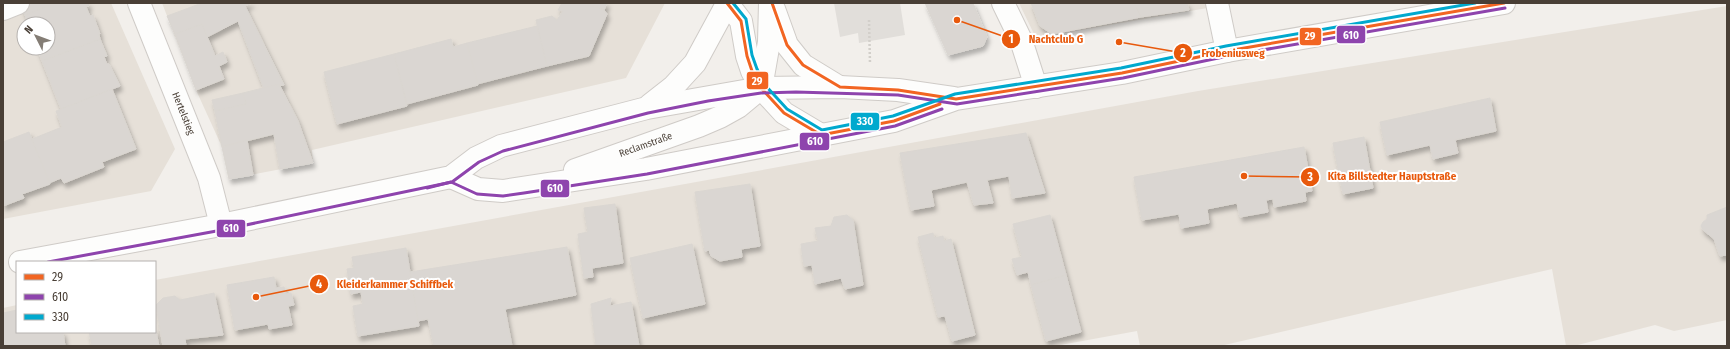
<svg xmlns="http://www.w3.org/2000/svg" width="1730" height="349" font-family="'Fira Sans Condensed',sans-serif">
  <style>
    .residential { fill: #e6e0d8; fill-rule: evenodd }
    .parking { fill: #e1deda }
    .building { fill: #dad6d2; stroke: #dad6d1; filter: url(#shadow) }
    .lines { fill: none; stroke-linecap: round; stroke-linejoin: round }
    .minor-casing { stroke: #cfcbc7; stroke-width: 24 }
    .tertiary-casing { stroke: #cfcbc7; stroke-width: 24 }
    .path { stroke: #d2cfca; stroke-width: 2.5; stroke-dasharray: 2 2; stroke-linecap: butt }
    .minor { stroke: #fdfdfc; stroke-width: 22 }
    .tertiary { stroke: #fdfdfc; stroke-width: 22 }
    .bus-1-casing { stroke: #fff; stroke-width: 6 }
    .bus-2-casing { stroke: #fff; stroke-width: 6 }
    .bus-3-casing { stroke: #fff; stroke-width: 6 }
    .bus-1 { stroke: #f26522; stroke-width: 3 }
    .bus-2 { stroke: #8e44ad; stroke-width: 3 }
    .bus-3 { stroke: #00a9ce; stroke-width: 3 }
    .labels { text-anchor: middle; dominant-baseline: central; stroke-width: 4; stroke-linejoin: round; paint-order: stroke }
    .street-label { font-size: 10px; fill: #493f36; stroke: #fff }
    .leader { fill: none; stroke: #e8590c; stroke-width: 1.5 }
    .callout-dot { fill: #e8590c; stroke: #fff; stroke-width: 1.5 }
    .mark-label { font-size: 12px; text-anchor: middle; font-weight: bold; fill: #fff }
    .callout-label { font-size: 11px; text-anchor: middle; font-weight: bold; fill: #e8590c; stroke: #fff; stroke-width: 4; stroke-linejoin: round; paint-order: stroke }
    .line-badge { stroke: #fff; stroke-width: 1.5 }
    .badge-label { font-size: 11px; text-anchor: middle; font-weight: bold; fill: #fff }
  </style>
  <defs>
    <filter id="shadow"><feDropShadow dx="2.5" dy="4.5" stdDeviation="2" flood-color="#0004"/></filter>
  </defs>
  <rect width="100%" height="100%" fill="#f2efeb"/>
  <g class="residential">
    <path d="M3 3H111L175 149 151 191 3 219ZM24 24H48V48H24Z"/>
    <path d="M162 3H665L626 78 312 150 313 163 229 179 222 147 196 90Z"/>
    <path d="M1019 3H1236L1036 38Z"/>
    <path d="M1727 6V320L1674 331 1655 325 1574 346H1566L1552 269 1220 346H1140L1137 331 1055 346H3V308L17 305V332H155V280L1198 91Z"/>
  </g>
  <path class="parking" d="M834 3H900L905 35 859 43 858 33 840 37Z"/>
  <g class="building">
    <path d="M20 3H55L25 15Z"/>
    <path d="M55 3H88L89 6 86 7 90 16 93 15 100 34H99L100 39 42 61 37 48H48V24H28L25 15Z"/>
    <path d="M202 3H252L245 6 284 85 264 89 238 21 207 37 202 24 175 34 167 16Z"/>
    <path d="M562 3H586L604 10 607 14 589 56 547 66 536 20 552 16 557 20 563 11 558 10Z"/>
    <path d="M586 3H607L604 10Z"/>
    <path d="M925 3H973L987 37 983 46 948 55Z"/>
    <path d="M1031 3H1134L1141 17 1052 34 1040 26Z"/>
    <path d="M1134 3H1187L1189 10 1141 17Z"/>
    <path d="M202 24 215 56 223 52 227 62 219 66 224 79 196 90 175 34Z"/>
    <path d="M537 26 547 66 477 84 467 43Z"/>
    <path d="M100 39 107 56 104 57 107 64H109L120 86 61 109 42 61Z"/>
    <path d="M451 39 453 47 467 43 478 85 407 104 394 54Z"/>
    <path d="M394 54 407 106 337 124 324 72Z"/>
    <path d="M279 84 298 121 313 163 280 169 274 134 222 147 215 111 246 104 243 93Z"/>
    <path d="M112 89 136 149 102 162 104 167 64 183 61 178 49 183 32 139 62 127 56 111Z"/>
    <path d="M243 93 246 104 215 111 212 100Z"/>
    <path d="M1490 98 1496 131 1455 140 1458 153 1433 159 1430 145 1387 155 1380 122Z"/>
    <path d="M29 132 50 184 22 194 24 198 3 206V142Z"/>
    <path d="M1026 133 1045 193 1012 198 1009 176 987 180 993 203 974 205 967 182 931 190 934 206 911 210 900 153Z"/>
    <path d="M1364 137 1373 188 1343 194 1333 143Z"/>
    <path d="M247 140 253 175 229 179 222 147Z"/>
    <path d="M1304 147 1312 191 1305 192 1306 201 1274 207 1273 199 1266 200 1268 212 1240 217 1237 203 1207 209 1209 223 1181 228 1179 214 1142 220 1134 177Z"/>
    <path d="M750 184 760 246 741 249 742 257 720 261 711 256 709 250 705 251 695 192Z"/>
    <path d="M615 204 623 263 592 268 593 277 584 278 578 234 588 232 584 208Z"/>
    <path d="M1727 207V255L1720 256 1714 239 1703 230 1701 226 1703 222 1707 219V215Z"/>
    <path d="M847 215 853 220 863 285 845 289 841 278 815 284 812 265 804 266 801 244 818 241 815 228 831 226 834 217Z"/>
    <path d="M1050 215 1066 275 1031 285 1028 272 1017 275 1012 259 1022 257 1013 224Z"/>
    <path d="M933 233 934 238 943 236 944 241 951 239 975 335 952 341 945 316 938 317 918 237Z"/>
    <path d="M692 244 705 304 643 318 630 258Z"/>
    <path d="M567 247 576 295 505 309 512 346H434L428 319 418 321 410 272Z"/>
    <path d="M406 248 419 326 358 336 353 306 363 304 361 292 351 294 347 269 354 268 352 257Z"/>
    <path d="M1066 275 1081 332 1046 341 1031 285Z"/>
    <path d="M274 277 276 288 284 287 286 294 291 293 294 305 288 306 292 325 269 329 268 324 235 330 227 285Z"/>
    <path d="M214 293 223 335 185 339 186 346H163L156 305 163 298 175 296 180 300Z"/>
    <path d="M611 298 610 306 631 302 639 346H596L591 304Z"/>
    <path d="M17 310V332H63L65 346H3V313Z"/>
    <path d="M155 327 159 346H92L89 332H155Z"/>
  </g>
  <g class="lines">
    <defs>
      <g id="minor">
        <path id="s1" d="M139 3 209 178 221 225"/>
        <path d="M1003 3 1021 40 1036 87"/>
        <path d="M1217 3 1227 51"/>
        <path d="M3 9 18 3"/>
      </g>
      <g id="tertiary">
        <path d="M727 3 741 21 747 56 752 71 761 88 784 113 821 135"/>
        <path d="M774 9 787 45 803 65 839 87"/>
        <path d="M650 105 673 87 695 63 727 4"/>
        <path id="s2" d="M575 170 699 126 720 117 738 107 761 88 769 42 770 3"/>
        <path d="M451 177 478 189 503 191 646 169 894 121 956 99 1122 73 1227 51 1504 3"/>
        <path d="M20 262 221 225 451 177 476 158 501 146 647 108 761 88 840 87 898 90 953 98"/>
      </g>
    </defs>
    <use href="#minor" class="minor-casing"/>
    <use href="#tertiary" class="tertiary-casing"/>
    <path class="path" d="M869 20 870 64"/>
    <use href="#minor" class="minor"/>
    <use href="#tertiary" class="tertiary"/>
    <defs>
      <g id="bus-1">
        <path d="M727 3 741 21 747 56 752 71 761 88 784 113 821 135"/>
        <path d="M772 3 787 45 803 65 840 87 898 90 956 99 1122 73 1227 51 1504 3"/>
        <path d="M821 135 894 121 940 104"/>
      </g>
      <g id="bus-2">
        <path d="M427 188 451 182 477 194 503 196 524 193 647 174 895 126 942 109"/>
        <path d="M48 262 222 230 452 182 479 162 503 151 648 113 708 101 761 93 796 92 898 95 957 104 1123 78 1228 56 1505 8"/>
      </g>
      <path id="bus-3" d="M733 3 746 19 752 55 757 69 765 85 787 109 822 130 893 116 955 94 1121 68 1226 46 1475 3"/>
    </defs>
    <use href="#bus-1" class="bus-1-casing"/>
    <use href="#bus-2" class="bus-2-casing"/>
    <use href="#bus-3" class="bus-3-casing"/>
    <use href="#bus-1" class="bus-1"/>
    <use href="#bus-2" class="bus-2"/>
    <use href="#bus-3" class="bus-3"/>
  </g>
  <g class="labels">
    <g class="street-label">
      <text stroke="none"><textPath href="#s1" startOffset="119">Hertelstieg</textPath></text>
      <text stroke="none"><textPath href="#s2" startOffset="75">Reclamstraße</textPath></text>
    </g>
  </g>
  <path class="leader" d="M957 20L1011 39M1119 42L1183 53M1244 176L1310 177M256 297L319 284"/>
  <g class="callout-dot">
    <circle cx="957" cy="20" r="4"/>
    <circle cx="1119" cy="42" r="4"/>
    <circle cx="1244" cy="176" r="4"/>
    <circle cx="256" cy="297" r="4"/>
    <circle cx="1011" cy="39" r="10"/>
    <circle cx="1183" cy="53" r="10"/>
    <circle cx="1310" cy="177" r="10"/>
    <circle cx="319" cy="284" r="10"/>
  </g>
  <g class="mark-label">
    <text x="1011" y="43">1</text>
    <text x="1183" y="57">2</text>
    <text x="1310" y="181">3</text>
    <text x="319" y="288">4</text>
  </g>
  <g class="callout-label">
    <text x="1056" y="43">Nachtclub G</text>
    <text x="1233" y="57">Frobeniusweg</text>
    <text x="1392" y="180">Kita Billstedter Hauptstraße</text>
    <text x="395" y="288">Kleiderkammer Schiffbek</text>
  </g>
  <g class="line-badge">
    <rect x="1336" y="25" width="30" height="19" rx="4" fill="#8e44ad"/>
    <rect x="1299" y="27" width="23" height="19" rx="4" fill="#f26522"/>
    <rect x="746" y="71" width="23" height="19" rx="4" fill="#f26522"/>
    <rect x="850" y="112" width="30" height="19" rx="4" fill="#00a9ce"/>
    <rect x="799" y="132" width="31" height="19" rx="4" fill="#8e44ad"/>
    <rect x="540" y="179" width="30" height="19" rx="4" fill="#8e44ad"/>
    <rect x="216" y="219" width="30" height="19" rx="4" fill="#8e44ad"/>
  </g>
  <g class="badge-label">
    <text x="1351" y="39">610</text>
    <text x="1310" y="40">29</text>
    <text x="757" y="85">29</text>
    <text x="865" y="125">330</text>
    <text x="815" y="145">610</text>
    <text x="555" y="192">610</text>
    <text x="231" y="232">610</text>
  </g>
  <rect width="1730" height="349" fill="none" stroke="#493f36" stroke-width="8"/>
  <rect x="16" y="261" width="140" height="72" fill="#ffffff" stroke="#b6b2af"/>
  <rect x="24" y="274" width="20" height="6" fill="#f26522" stroke="#b6b2af"/>
  <text x="52" y="281" font-size="12" fill="#493f36">29</text>
  <rect x="24" y="294" width="20" height="6" fill="#8e44ad" stroke="#b6b2af"/>
  <text x="52" y="301" font-size="12" fill="#493f36">610</text>
  <rect x="24" y="314" width="20" height="6" fill="#00a9ce" stroke="#b6b2af"/>
  <text x="52" y="321" font-size="12" fill="#493f36">330</text>
  <g transform="translate(36 36) rotate(312)"><circle r="19" fill="#ffffff" stroke="#b6b2af"/>
  <path d="M0-3L7 15L0 10L-7 15Z" fill="#847d75"/>
  <text y="-6" font-size="11" font-weight="bold" text-anchor="middle" fill="#493f36">N</text>
  </g>
</svg>
